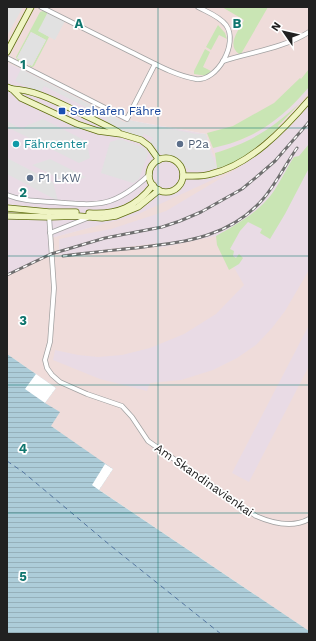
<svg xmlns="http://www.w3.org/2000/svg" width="316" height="641" font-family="'Work Sans',sans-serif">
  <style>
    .commercial { fill: #efdcda }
    .industrial { fill: #e9dbe5 }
    .grass { fill: #c9e5b4 }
    .parking { fill: #e1e1e1 }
    .water { fill: url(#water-rules) }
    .pier { fill: #fff }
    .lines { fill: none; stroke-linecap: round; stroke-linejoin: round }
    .ferry { stroke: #5375a0; stroke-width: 1; stroke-dasharray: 5 4; stroke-linecap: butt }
    .street-casing { stroke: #a2a2a2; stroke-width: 5.5 }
    .secondary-casing { stroke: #606f10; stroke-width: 7 }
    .street { stroke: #fff; stroke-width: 4 }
    .secondary { stroke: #eff4c3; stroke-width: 5.5 }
    .rail-casing { stroke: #6f6f6f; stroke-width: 3 }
    .rail { stroke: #fff; stroke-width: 1.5; stroke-dasharray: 4.5; stroke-linecap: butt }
    .grid { fill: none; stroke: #0f766e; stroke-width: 1; stroke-opacity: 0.55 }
    .transit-dot { fill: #1a4fb4; stroke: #fff; stroke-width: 1.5 }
    .culture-dot { fill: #0f9aa8; stroke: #fff; stroke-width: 1.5 }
    .service-dot { fill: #5c6f8a; stroke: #fff; stroke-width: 1.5 }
    .labels { text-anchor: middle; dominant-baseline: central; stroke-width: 3.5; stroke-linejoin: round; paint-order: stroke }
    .transit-label { font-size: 12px; fill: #164399; stroke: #fff; text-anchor: start }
    .culture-label { font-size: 12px; fill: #0d838f; stroke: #fff; text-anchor: start }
    .service-label { font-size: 12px; fill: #4e5e75; stroke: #fff; text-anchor: start }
    .street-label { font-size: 12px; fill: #212121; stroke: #fff }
    .grid-label { font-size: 13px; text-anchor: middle; font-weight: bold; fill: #0f766e; stroke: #fff; stroke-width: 3.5; stroke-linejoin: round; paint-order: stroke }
  </style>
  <defs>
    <pattern id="water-rules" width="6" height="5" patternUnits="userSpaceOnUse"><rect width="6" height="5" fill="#adcdd9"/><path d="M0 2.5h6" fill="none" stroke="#95b0ba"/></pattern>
  </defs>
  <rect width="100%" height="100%" fill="#f0eee8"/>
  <path class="commercial" d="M7 7H309V631L92 485 105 464 51 426 45 403 36 374 7 354V275L53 254 50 238 95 226 217 168 206 134 128 120 127 122H124L21 69 7 63Z"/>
  <g class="industrial">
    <path d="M7 63 21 69 124 122H127L128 120 206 134 214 157H216L217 168H220L223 175 134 216 51 238 53 254 7 275Z"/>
    <path d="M309 87V91L300 103 265 132 248 141 215 153 213 148 240 141 265 128 292 106Z"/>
    <path d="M309 105V270L285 311 272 328 256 345 237 358 213 370 181 380 150 383 147 391 100 379 53 360 55 350 78 355 98 357 122 355 150 348 184 334 216 314 244 285 216 236 159 248V243L59 255V239L111 229 166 211 238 168 263 150 293 124Z"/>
    <path d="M309 325V366L249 482 232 473Z"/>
  </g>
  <g class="grass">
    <path d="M222 7H268L241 54H239C226 45 239 30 244 20Z"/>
    <path d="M43 11 48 12 39 31 49 37 34 66 31 68 29 64 32 66 46 40 31 32 17 58 25 62 22 64 18 61 16 57 40 12Z"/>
    <path d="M218 25 225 33 227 39 219 35 211 50 206 47Z"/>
    <path d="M205 49 210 52 203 67 211 71 207 76 194 74V71Z"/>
    <path d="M309 69V87C282 119 255 139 213 148L207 133 233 126 274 103 300 78 301 79Z"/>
    <path d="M300 103 278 126 279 127C264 141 238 165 217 168L215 153C252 142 271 129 300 103Z"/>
    <path d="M309 144V168L285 214 270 239 260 233 262 229 248 222 240 231 230 249 234 251 233 256 236 258 239 254 243 258 239 264 229 270 217 245 216 236C236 225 257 213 271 195 280 183 286 169 294 157L299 156Z"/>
  </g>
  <g class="parking">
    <path d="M8 7H23L8 34H7Z"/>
    <path d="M48 12 65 21 55 40 38 31Z"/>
    <path d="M31 32 46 40 32 66 17 58Z"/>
    <path d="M21 69 124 122H127L128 120 196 134H206L211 154 217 168 204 171 189 170 178 160 162 155 150 142 153 138 144 134 142 137 125 133 105 123 107 118 44 86 40 93 15 81Z"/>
    <path d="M43 119 84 140 87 144 90 158 79 163 7 127V121L23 130 26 126Z"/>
    <path d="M120 139 145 148 148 154 139 179 133 183 101 173 110 142Z"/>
    <path d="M7 158 53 182 58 201 7 174Z"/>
    <path d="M50 159 86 177 70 184 32 165Z"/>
  </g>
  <path class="water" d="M7 354 56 388 45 403 60 412 51 426 113 469 99 490 309 631V634H7Z"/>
  <g class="pier">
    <path d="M36 374 56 388 45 403 25 389Z"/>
    <path d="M105 464 113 469 99 490 92 485Z"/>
  </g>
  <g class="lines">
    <path class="ferry" d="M7 461 23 472 111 546 221 634"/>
    <defs>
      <g id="street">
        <path d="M41 7C71 22 101 37 131 52 152 62 173 75 196 79 217 82 239 43 226 25 219 16 207 12 198 7"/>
        <path d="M7 58 127 119 155 64"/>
        <path d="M223 61C252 52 284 48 309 32"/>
        <path d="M7 195C22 201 37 201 53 202 99 206 114 208 150 174"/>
        <path d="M49 215 54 288 50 342 45 360 47 368 52 375 60 382 87 394 122 406 132 417 148 441 256 516C272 523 293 528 309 519"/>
        <path d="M50 233 90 217"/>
      </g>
      <g id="secondary">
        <path d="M7 52 31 7"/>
        <path d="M7 87 12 89 21 98 77 124 98 131 121 134 141 140 149 146 159 160"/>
        <path d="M12 89C35 90 55 101 76 111 90 118 104 124 118 132"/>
        <circle cx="166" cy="175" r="17"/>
        <path d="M183 176C193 176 202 177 211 174 250 165 284 129 309 100"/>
        <path d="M7 208 49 212H76"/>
        <path d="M89 213C117 215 136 207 153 185"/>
        <path d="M7 216 49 217 78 216 102 218 116 216 138 207 159 190"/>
      </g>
    </defs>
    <use href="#street" class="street-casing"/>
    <use href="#secondary" class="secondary-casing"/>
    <use href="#street" class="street"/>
    <use href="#secondary" class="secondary"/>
    <defs>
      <g id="rail">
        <path d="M63 256C87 253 112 250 136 248 184 242 229 238 263 199 276 184 285 165 297 148"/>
        <path d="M7 275 51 254 105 238 162 227 180 221 201 212 242 189 260 174 275 161 309 122"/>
      </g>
    </defs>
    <use href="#rail" class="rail-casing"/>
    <use href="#rail" class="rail"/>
  </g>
  <path class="grid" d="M158 7V634M7 128H309M7 256H309M7 385H309M7 513H309"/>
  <rect class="transit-dot" x="58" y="107" width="8" height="8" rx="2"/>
  <circle class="culture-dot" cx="16" cy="144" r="4"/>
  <g class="service-dot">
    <circle cx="180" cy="144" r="4"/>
    <circle cx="30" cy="178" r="4"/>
  </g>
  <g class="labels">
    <g class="transit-label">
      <text x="70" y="111">Seehafen Fähre</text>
    </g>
    <g class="culture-label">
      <text x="24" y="144">Fährcenter</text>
    </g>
    <g class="service-label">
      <text x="188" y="144">P2a</text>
      <text x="38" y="178">P1 LKW</text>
    </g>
    <g class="street-label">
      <text transform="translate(204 480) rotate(35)">Am Skandinavienkai</text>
    </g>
  </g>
  <g class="grid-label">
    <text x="79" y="28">A</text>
    <text x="237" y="28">B</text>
    <text x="23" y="69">1</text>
    <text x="23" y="197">2</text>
    <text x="23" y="325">3</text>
    <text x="23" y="453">4</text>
    <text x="23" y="581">5</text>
  </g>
  <rect width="316" height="641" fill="none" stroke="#212121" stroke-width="16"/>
  <g transform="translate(284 32) rotate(304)" stroke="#ffffff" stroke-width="3" paint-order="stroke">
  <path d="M0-3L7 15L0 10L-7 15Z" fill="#212121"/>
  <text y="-6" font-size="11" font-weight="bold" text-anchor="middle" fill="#212121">N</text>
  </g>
</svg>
